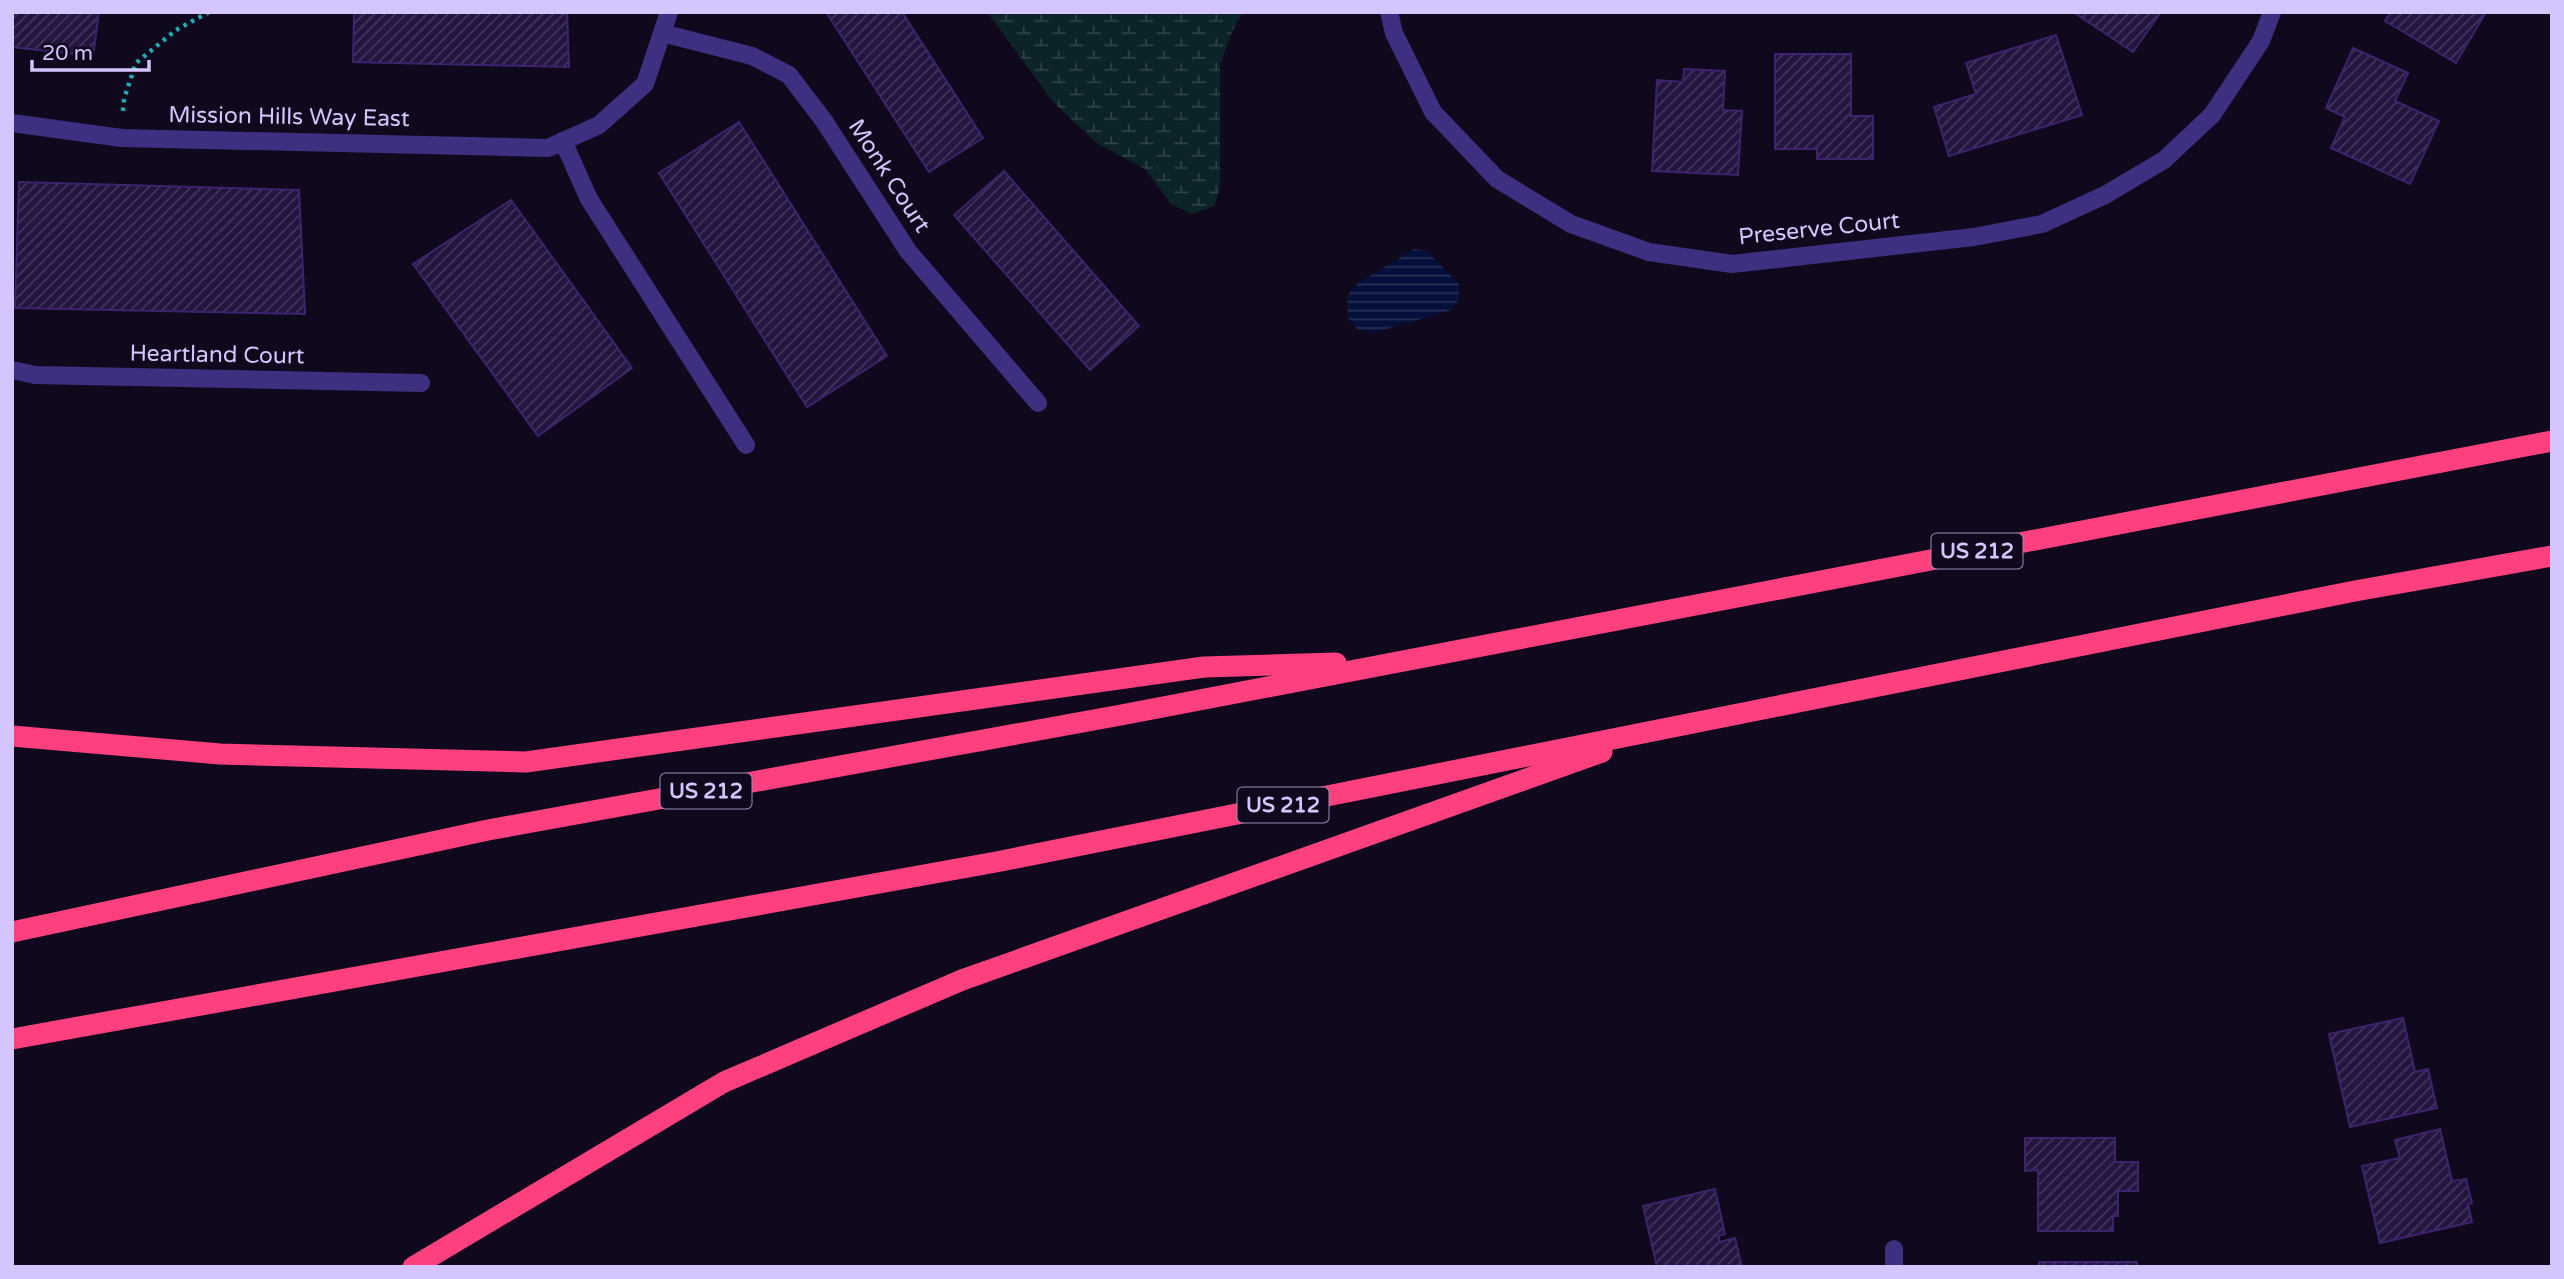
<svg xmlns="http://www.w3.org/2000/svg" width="2564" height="1279" font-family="'Varela Round',sans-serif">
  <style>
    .wetland { fill: url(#wetland-marsh) }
    .water { fill: url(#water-rules) }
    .building { fill: url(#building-hatch); stroke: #3d236e; stroke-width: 2 }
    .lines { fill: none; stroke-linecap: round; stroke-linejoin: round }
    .path { stroke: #20aab8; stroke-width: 4.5; stroke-dasharray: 3.5 5; stroke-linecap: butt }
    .minor { stroke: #3f2f81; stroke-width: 18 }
    .motorway { stroke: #ff407f; stroke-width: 21 }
    .labels { text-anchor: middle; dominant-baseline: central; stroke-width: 5; stroke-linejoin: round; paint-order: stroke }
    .shield { fill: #10091d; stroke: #9a8dbb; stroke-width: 2 }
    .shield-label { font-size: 21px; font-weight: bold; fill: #d5c5ff }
    .street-label { font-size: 23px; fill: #d5c5ff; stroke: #10091d }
  </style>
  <defs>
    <pattern id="wetland-marsh" width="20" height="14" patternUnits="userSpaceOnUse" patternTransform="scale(1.75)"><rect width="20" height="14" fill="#0c2427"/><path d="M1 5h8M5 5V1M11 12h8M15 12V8" fill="none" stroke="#2e4247"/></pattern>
    <pattern id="water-rules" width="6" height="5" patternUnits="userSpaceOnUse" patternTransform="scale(1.75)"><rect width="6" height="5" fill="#04103b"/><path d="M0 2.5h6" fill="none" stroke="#283158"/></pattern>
    <pattern id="building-hatch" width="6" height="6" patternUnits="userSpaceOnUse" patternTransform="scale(1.75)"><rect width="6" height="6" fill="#231440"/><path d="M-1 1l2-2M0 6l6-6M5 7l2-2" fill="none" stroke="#42355d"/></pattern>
  </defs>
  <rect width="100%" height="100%" fill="#10091d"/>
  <path class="wetland" d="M987 12H1243L1232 32 1220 65V188L1214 206 1192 214 1171 204 1145 169 1098 144 1054 103Z"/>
  <path class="water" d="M1414 249 1427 251 1459 284V299L1451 310 1373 333 1357 329 1348 318 1347 297 1354 286Z"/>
  <g class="building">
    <path d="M12 12H99L93 56 12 47Z"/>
    <path d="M354 12H567L569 67 353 62Z"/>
    <path d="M826 12H902L983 138 929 172Z"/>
    <path d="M2073 12H2161L2133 52Z"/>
    <path d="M2391 12H2486L2456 63 2385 21Z"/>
    <path d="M2056 35 2082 115 1949 156 1934 107 1976 94 1966 63Z"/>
    <path d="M2353 48 2408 73 2395 101 2439 121 2410 184 2331 148 2345 117 2326 108Z"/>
    <path d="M1775 54H1851V116H1873V159H1817V149H1775Z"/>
    <path d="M1684 69 1725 71 1723 110 1742 111 1738 175 1652 171 1657 80 1683 82Z"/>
    <path d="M739 122 887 356 807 407 659 173Z"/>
    <path d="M1004 171 1139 326 1090 370 954 215Z"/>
    <path d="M19 182 299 190 305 314 15 308Z"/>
    <path d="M511 200 632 368 538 436 413 264Z"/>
    <path d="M2403 1018 2415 1072 2428 1069 2437 1108 2350 1127 2329 1034Z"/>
    <path d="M2440 1129 2452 1181 2466 1179 2472 1203 2468 1204 2472 1222 2380 1243 2362 1166 2400 1158 2395 1140Z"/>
    <path d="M2025 1138H2115V1162H2138V1191H2118V1216H2113V1231H2038V1170L2025 1171Z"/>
    <path d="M1715 1189 1725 1234 1718 1236 1720 1242 1735 1238 1742 1267H1657L1643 1206Z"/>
    <rect x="2039" y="1262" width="98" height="5"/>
  </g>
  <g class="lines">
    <path class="path" d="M123 111 124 99 136 63 176 30 209 12"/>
    <g class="minor">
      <path d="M1389 12 1394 33 1433 112 1497 179 1571 224 1649 252 1732 264 1974 237 2042 224 2105 195 2164 160 2212 115 2261 41 2272 12"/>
      <path d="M662 33 752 56 789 75 824 121 908 251 1038 403"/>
      <path d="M12 123 122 138 548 148 599 125 645 84 669 12"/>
      <path d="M563 141 589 199 746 445"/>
      <path d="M12 370 35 375 421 383"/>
      <path d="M1894 1267V1249"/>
    </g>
    <g class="motorway">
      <path d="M12 736 220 754 526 762 1204 667 1336 663"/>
      <path d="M12 932 488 830 1121 715 2552 441"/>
      <path d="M12 1039 996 862 2355 591 2552 556"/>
      <path d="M413 1267 724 1082 962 980 1602 752"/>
    </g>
  </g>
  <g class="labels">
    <g class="shield">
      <rect x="1931.5" y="533.5" width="91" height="35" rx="5"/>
      <rect x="660.5" y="773.5" width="91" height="35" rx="5"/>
      <rect x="1237.5" y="787.5" width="91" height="35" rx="5"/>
    </g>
    <g class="shield-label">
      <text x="1977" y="551">US 212</text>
      <text x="706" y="791">US 212</text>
      <text x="1283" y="805">US 212</text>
    </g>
    <g class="street-label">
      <text transform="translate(289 117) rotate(1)">Mission Hills Way East</text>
      <text transform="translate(889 176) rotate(57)">Monk Court</text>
      <text transform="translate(1819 229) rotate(-6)">Preserve Court</text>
      <text transform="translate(217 355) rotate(1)">Heartland Court</text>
    </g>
  </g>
  <rect width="2564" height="1279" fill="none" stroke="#d5c5ff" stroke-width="28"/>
  <path d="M32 60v10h117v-10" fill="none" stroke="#d5c5ff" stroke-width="3.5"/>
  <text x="42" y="60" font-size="21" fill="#d5c5ff" stroke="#10091d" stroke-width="5" paint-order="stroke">20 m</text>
</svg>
